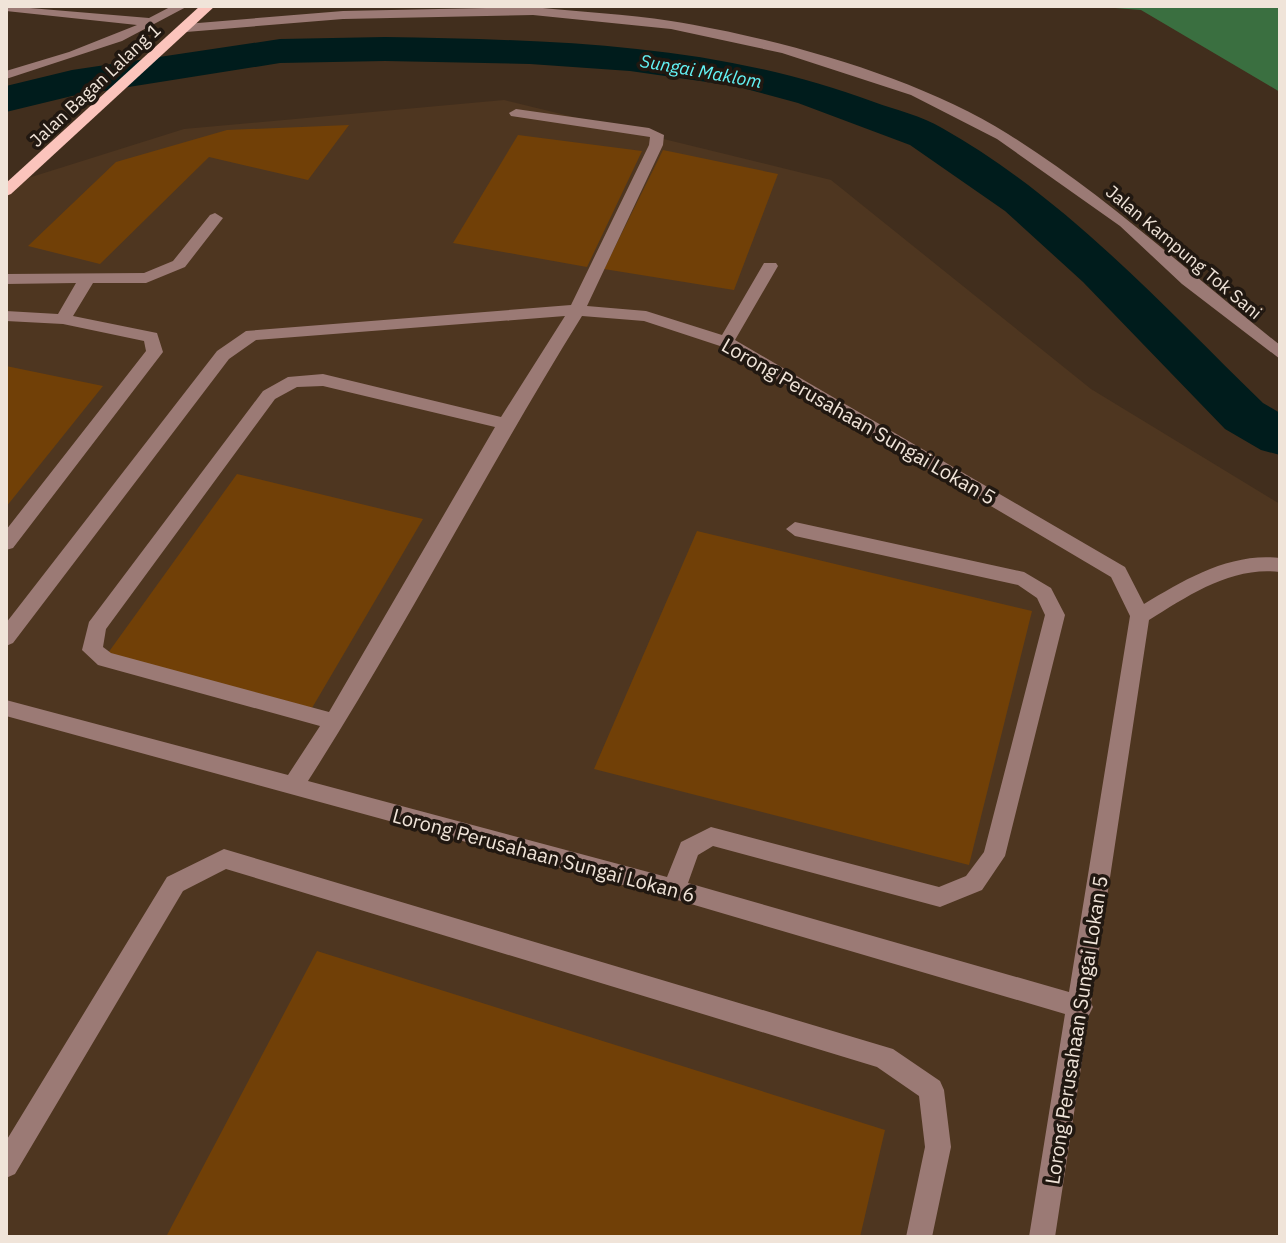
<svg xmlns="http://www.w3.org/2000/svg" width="1286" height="1243" font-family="'IBM Plex Sans',sans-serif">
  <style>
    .built { fill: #4e3620 }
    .forest { fill: #3a6f40 }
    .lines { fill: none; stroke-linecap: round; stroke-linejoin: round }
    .river { fill: #001c1c; fill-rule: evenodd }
    .building { fill: #714007 }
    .minor { fill: #9b7a75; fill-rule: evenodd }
    .major { fill: #fbc4bc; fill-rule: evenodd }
    .labels { text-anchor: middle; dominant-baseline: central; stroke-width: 7; stroke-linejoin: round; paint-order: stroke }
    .far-water-label { font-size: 18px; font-style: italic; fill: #63f4f7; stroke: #211811 }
    .far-street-label { font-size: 18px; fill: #f0e4d9; stroke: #211811 }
    .street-label { font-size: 20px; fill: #f0e4d9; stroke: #211811 }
  </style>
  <rect width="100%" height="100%" fill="#412e1d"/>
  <path class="built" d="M504 100 831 180 1091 389 1280 504V1237H6V185L184 129Z"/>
  <path class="forest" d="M1089 6H1280V92L1141 10Z"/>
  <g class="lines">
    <path class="river" d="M385 37C553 40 715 43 874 102 896 110 922 116 942 128 1065 197 1163 306 1263 403L1280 413V455L1261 450 1225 429 1083 282 1005 211 910 145 798 103 735 86 630 71 530 64 385 61 280 63 72 96 6 112V86L72 70 280 39Z"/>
  </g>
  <g class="building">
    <path d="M349 125 308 180 209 157 100 264 28 246 116 162 227 130Z"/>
    <path d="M518 135 642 151 587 267 453 243Z"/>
    <path d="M663 150 778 174 734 290 604 269Z"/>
    <path d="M6 366 103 386 6 507Z"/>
    <path d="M237 474 423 519 312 708 108 653Z"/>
    <path d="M697 531 1032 611 969 865 594 769Z"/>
    <path d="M317 951 885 1130 860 1237H166Z"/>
  </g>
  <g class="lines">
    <g class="minor">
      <path d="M6 6 149 18 172 6H188L122 41 6 79V71L69 52 137 25 6 11Z"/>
      <path d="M533 7C579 12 626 14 671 21 777 38 918 77 1008 134 1106 195 1190 274 1280 345V359L1182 284 1120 226 997 139 911 95 782 53 671 29 533 15 343 19 186 32 179 28 186 24 343 11Z"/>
      <path d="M516 109 649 128 664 135 663 145 587 306 646 311 722 335 764 263H776L778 266 735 340 1125 567 1144 604C1185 579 1231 552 1280 558V572C1232 566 1189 595 1149 620L1091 1003 1093 1007 1089 1015 1055 1237H1029L1065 1014 674 899 6 716V700L288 775 320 726 98 665 82 650 89 622 263 391 288 377 323 374 501 417 565 316 256 340 229 359 13 643 6 646V623L217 351 246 331 571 305 649 145 650 137 511 116 509 113ZM582 316 644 321 720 346 1111 577 1130 616 1069 992 688 883 698 855 713 846 940 907 982 890 1005 856 1065 615 1051 588 1024 572 795 522 786 529 795 536 1018 585 1037 598 1045 615 984 852 966 876 939 887 711 827 681 842 667 877 308 781C405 629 487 469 582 316ZM323 386 495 427 329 712 111 653 103 647 106 629 275 399 297 387Z"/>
      <path d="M215 213 223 218 185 267 146 283H93L73 316 157 333 163 352 13 548 6 550V530L146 351 144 341 63 324 6 321V311L58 314 76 283 6 284V274L144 273 173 261 210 215Z"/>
      <path d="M224 849 893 1049 940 1081 944 1090 951 1147 932 1237H906L925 1147 919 1096 877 1067 226 869 183 891 15 1174 6 1178V1141L167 877Z"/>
    </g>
    <path class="major" d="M200 6H215L11 194 6 196V183Z"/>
  </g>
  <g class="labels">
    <g class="far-water-label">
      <text transform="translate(701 71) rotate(10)">Sungai Maklom</text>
    </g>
    <g class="far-street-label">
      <text transform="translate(95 85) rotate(-43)">Jalan Bagan Lalang 1</text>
      <text transform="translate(1184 252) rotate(40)">Jalan Kampung Tok Sani</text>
    </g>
    <g class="street-label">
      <text transform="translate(859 421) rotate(30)">Lorong Perusahaan Sungai Lokan 5</text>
      <text transform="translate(544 855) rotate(15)">Lorong Perusahaan Sungai Lokan 6</text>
      <text transform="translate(1076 1030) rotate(-81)">Lorong Perusahaan Sungai Lokan 5</text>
    </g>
  </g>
  <rect width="1286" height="1243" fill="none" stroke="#f0e4d9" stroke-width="16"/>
</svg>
